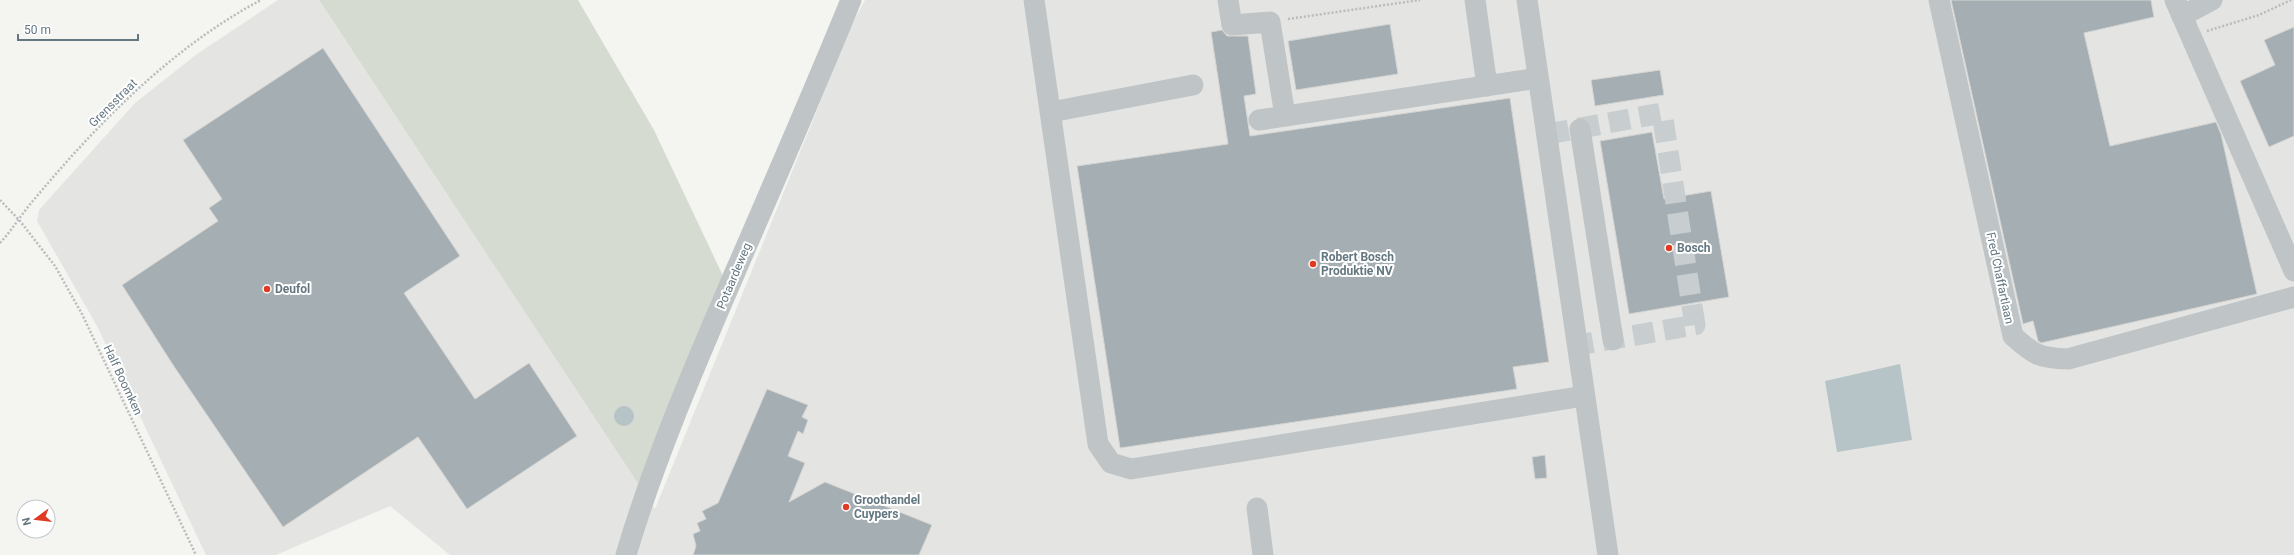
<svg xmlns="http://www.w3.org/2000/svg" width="2294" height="555" font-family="Roboto,sans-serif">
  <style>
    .built { fill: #e4e5e3 }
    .green { fill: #d6dbd1 }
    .water { fill: #b6c4c7 }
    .building { fill: #a5afb3; stroke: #d5d5d3 }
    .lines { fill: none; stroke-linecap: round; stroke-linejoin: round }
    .minor-tunnel { stroke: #c8cecf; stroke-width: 21; stroke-dasharray: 21 10; stroke-linecap: butt }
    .path { stroke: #b9bcbd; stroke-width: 2.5; stroke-dasharray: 2 2; stroke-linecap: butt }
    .minor { stroke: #bfc4c6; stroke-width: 21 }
    .poi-dot { fill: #e03a23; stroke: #fff; stroke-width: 1.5 }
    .labels { text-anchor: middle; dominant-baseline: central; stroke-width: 4; stroke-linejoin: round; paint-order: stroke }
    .street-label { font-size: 12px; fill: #637781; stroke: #fff }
    .poi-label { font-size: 12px; font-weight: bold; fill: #637781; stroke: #fff; text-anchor: start }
  </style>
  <rect width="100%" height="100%" fill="#f4f4f0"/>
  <path class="built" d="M278 0H319L655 509 852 24 865 0H2294V555H450L390 506 276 555H206L97 326 37 221 39 210 135 103 197 54Z"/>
  <path class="green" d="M319 0H578L654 130 724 278 643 491Z"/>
  <g class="water">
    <path d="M1900 364 1912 440 1837 452 1825 381Z"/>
    <circle cx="624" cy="416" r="10"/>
  </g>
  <g class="building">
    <path d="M1951 0H2151L2154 17 2084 33 2110 146 2216 122 2221 134 2257 294 2041 343 2038 341 2033 321 2023 324Z"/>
    <path d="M1390 24 1398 74 1296 90 1288 41Z"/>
    <path d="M2294 27V136L2269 147 2240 81 2275 65 2264 40Z"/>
    <path d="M1222 30 1227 36H1248L1256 94 1244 96 1250 136 1510 98 1549 362 1513 367 1517 389 1120 448 1077 166 1228 144 1211 32Z"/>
    <path d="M323 48 460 256 404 293 475 399 529 363 577 436 467 509 418 437 283 527 173 365 122 285 218 221 209 208 222 199 183 140Z"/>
    <path d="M1660 70 1664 95 1595 106 1591 80Z"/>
    <path d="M1652 132 1664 199 1711 191 1729 297 1629 314 1600 141Z"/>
    <path d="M767 389 808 405 802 417 808 420 803 434 798 431 788 456 805 463 789 502 825 482 932 525 919 555H693L696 546 693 534 700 531 697 523 706 519 702 511 718 503Z"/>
    <path d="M1545 455 1547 478 1535 479 1532 457Z"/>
  </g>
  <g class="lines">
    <path class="minor-tunnel" d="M1548 134 1662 113 1695 325 1578 345"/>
    <g class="path">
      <path d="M1288 19 1420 0"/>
      <path d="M2207 31 2259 15 2291 0"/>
      <path d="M0 200 20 221 55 266 82 314 196 555"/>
      <path d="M0 243C12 230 21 215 32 202 97 124 171 48 261 0"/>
    </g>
    <g class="minor">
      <path d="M1034 0 1098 444 1111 463 1131 469 1584 396"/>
      <path d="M1228 0 1232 25 1270 22 1285 116"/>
      <path d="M1475 0 1487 86"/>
      <path d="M1527 0 1608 555"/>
      <path d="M1939 0 2013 336C2034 355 2039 358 2068 359L2294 297"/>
      <path d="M2175 0 2294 271"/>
      <path d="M2182 16 2212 0"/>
      <path d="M1051 112 1193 85"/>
      <path d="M1259 120 1538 78"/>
      <path d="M1580 129 1613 340"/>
      <path d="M1257 508 1263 555"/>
      <path d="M626 555C655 457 696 363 736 270 775 180 814 91 851 0"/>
    </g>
  </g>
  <g class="poi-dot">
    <circle cx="1669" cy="248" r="4"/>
    <circle cx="1313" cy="264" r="4"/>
    <circle cx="267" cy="289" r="4"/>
    <circle cx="846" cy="507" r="4"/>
  </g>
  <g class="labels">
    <g class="street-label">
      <text transform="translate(113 103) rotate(-45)">Grensstraat</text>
      <text transform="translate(734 276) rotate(-67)">Potaardeweg</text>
      <text transform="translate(2000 278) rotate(78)">Fred Chaffartlaan</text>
      <text transform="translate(123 380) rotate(65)">Half Boomken</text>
    </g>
    <g class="poi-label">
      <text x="1677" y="248">Bosch</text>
      <text x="1321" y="257">Robert Bosch<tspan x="1321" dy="14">Produktie NV</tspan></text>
      <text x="275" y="289">Deufol</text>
      <text x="854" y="500">Groothandel<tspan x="854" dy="14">Cuypers</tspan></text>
    </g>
  </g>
  <g transform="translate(36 519) rotate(255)"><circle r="19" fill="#ffffff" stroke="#c1c9cd"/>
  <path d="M0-3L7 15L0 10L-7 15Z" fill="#e03a23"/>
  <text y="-6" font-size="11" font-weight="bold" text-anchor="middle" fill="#637781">N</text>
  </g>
  <path d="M18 34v6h120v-6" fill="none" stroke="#637781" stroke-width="2"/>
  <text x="24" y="34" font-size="12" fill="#637781" stroke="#ffffff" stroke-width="3" paint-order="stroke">50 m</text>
</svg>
